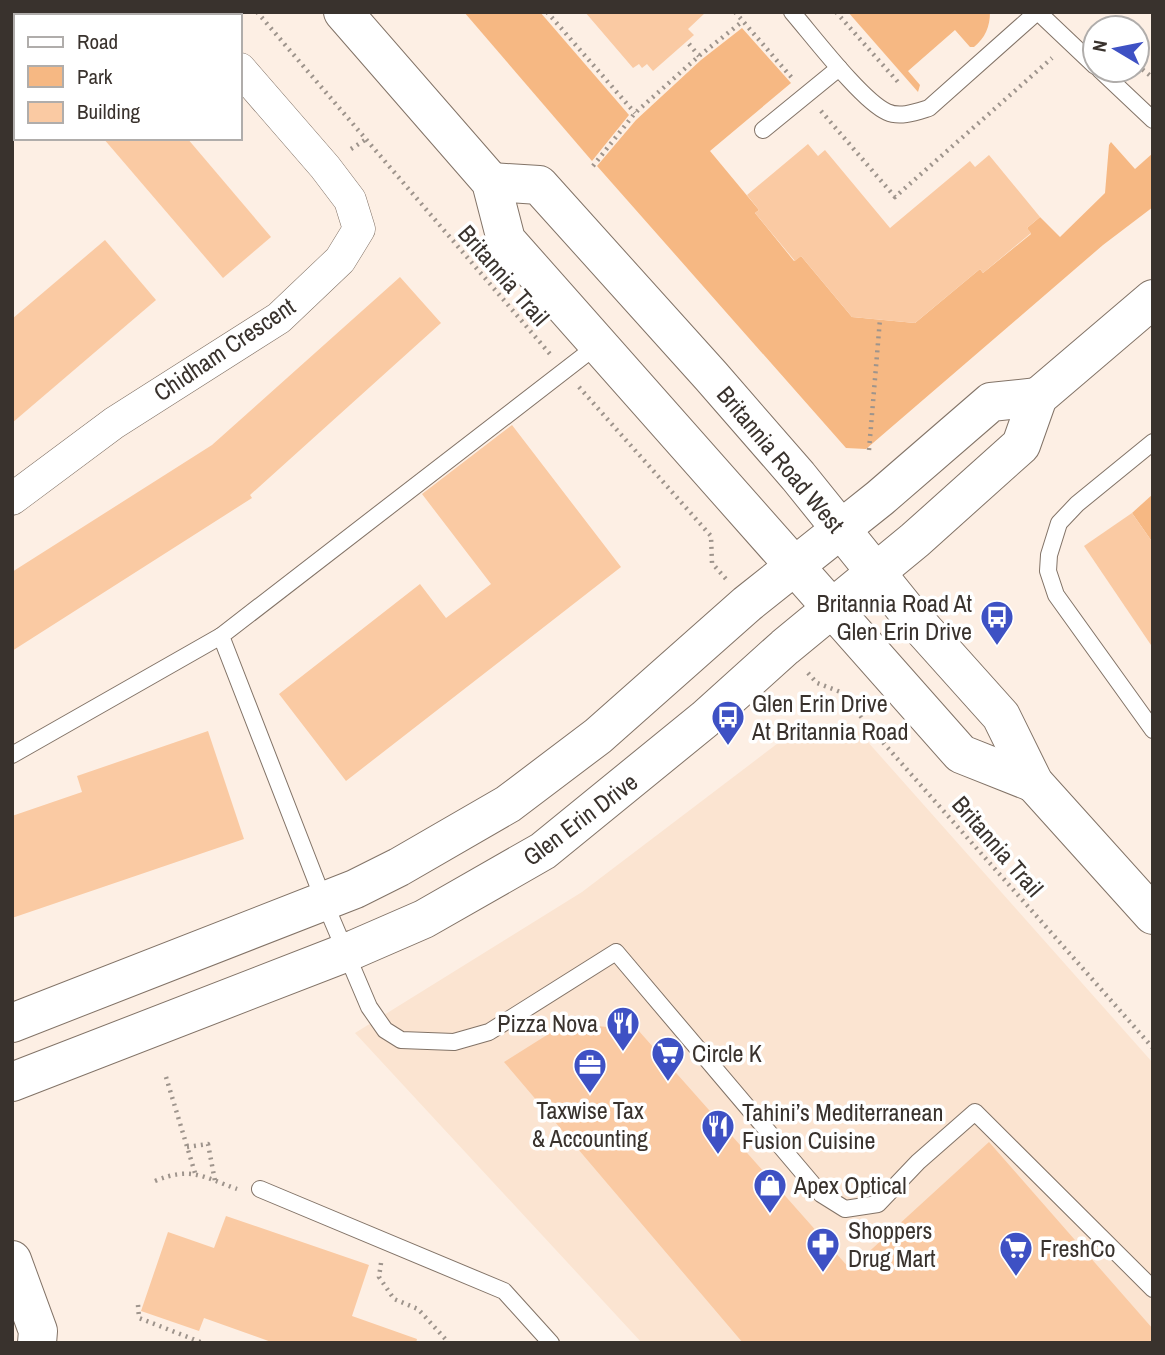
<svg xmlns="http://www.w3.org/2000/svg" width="1165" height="1355" font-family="'Archivo Narrow',sans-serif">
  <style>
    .built { fill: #fbe4d1 }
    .green { fill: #f6b883 }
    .building { fill: #facaa3 }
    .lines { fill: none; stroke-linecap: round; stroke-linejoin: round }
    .service-casing { stroke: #827367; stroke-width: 18 }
    .minor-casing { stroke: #827367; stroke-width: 33 }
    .tertiary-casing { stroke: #827367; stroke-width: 40 }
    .secondary-casing { stroke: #827367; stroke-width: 40 }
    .path { stroke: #9e948c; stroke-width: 4.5; stroke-dasharray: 2 5; stroke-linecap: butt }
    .service { stroke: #fff; stroke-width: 16 }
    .minor { stroke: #fff; stroke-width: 32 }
    .tertiary { stroke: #fff; stroke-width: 38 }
    .secondary { stroke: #fff; stroke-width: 38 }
    .labels { text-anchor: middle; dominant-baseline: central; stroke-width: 7; stroke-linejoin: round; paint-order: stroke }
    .street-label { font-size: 24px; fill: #39322d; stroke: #fff }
    .poi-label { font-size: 24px; fill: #39322d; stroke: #fff; text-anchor: start }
  </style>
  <rect width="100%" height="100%" fill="#fdefe4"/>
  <path class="built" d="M851 723 1153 1063V1343H642L355 1033 582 892 798 728Z"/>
  <g class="green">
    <path d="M464 12H540L629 115 592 161Z"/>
    <path d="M848 12H990C990 27 985 38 974 47H970L955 30 908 71 920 85 918 92Z"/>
    <path d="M742 28 791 83 710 151 759 210 755 213 794 261 801 256 852 317 915 323 980 269 983 273 1031 234 1027 228 1040 217 1060 237 1105 193 1109 145 1111 142 1135 169 1153 153V207L1103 245 866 449 846 448 597 166 636 120 701 60Z"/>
    <path d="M1153 494V543L1132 513Z"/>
  </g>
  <g class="building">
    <path d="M585 12H706L688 29 694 35 653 71 647 64 642 68 639 64 633 68Z"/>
    <path d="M103 138H187L271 237 223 278Z"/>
    <path d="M808 144 818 156 825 150 890 228 970 161 975 167 989 155 1040 217 1027 228 1031 233 983 273 980 269 915 323 852 317 801 256 795 261 755 213 759 210 747 195Z"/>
    <path d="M105 240 156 300 12 423V319Z"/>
    <path d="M400 277 441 323 250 495 252 498 12 651V572L212 445Z"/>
    <path d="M512 425 621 567 346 781 279 694 420 584 446 618 491 584 422 494Z"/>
    <path d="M1132 513 1153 543V648L1084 546Z"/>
    <path d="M208 731 244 839 12 918V816L82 792 77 776Z"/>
    <path d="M566 1023 638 1030 850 1269 989 1142 1153 1329V1343H743L504 1062Z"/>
    <path d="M226 1216 369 1265 352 1316 417 1339 416 1343H274L204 1318 199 1331 141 1311 168 1232 214 1248Z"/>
  </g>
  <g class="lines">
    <defs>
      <g id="service">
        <path d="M792 12C812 35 862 101 887 112 900 118 916 112 929 108L1037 12"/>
        <path d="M1038 12 1095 66"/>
        <path d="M1100 70 1153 120"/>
        <path d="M763 130 839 68"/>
        <path d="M599 344 221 636 324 901 369 1007 385 1030 401 1040 454 1042 489 1032 616 952 821 1194 845 1209 878 1204 918 1162 975 1112 1153 1289"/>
        <path d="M1153 442 1077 504 1059 523 1049 555 1048 571 1056 595 1153 730"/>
        <path d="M12 755 221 636"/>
        <path d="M260 1189 504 1291 551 1343"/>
      </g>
      <g id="minor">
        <path d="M190 12 193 16"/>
        <path d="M12 499 114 423 279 318 340 260 359 229 350 200 325 167 240 69"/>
      </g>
      <g id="tertiary">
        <path d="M12 1023 355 889 399 867 508 804 598 736 747 604 880 498 991 402 1038 397"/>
        <path d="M12 1082 355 949 424 919 543 851 705 719 785 647 915 540 1021 445 1038 397 1153 299"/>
        <path d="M12 1260 38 1331 37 1343"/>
      </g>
      <g id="secondary">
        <path d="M343 12 491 182 506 240 961 754 1034 783"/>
        <path d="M491 182 539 185 711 376 798 476 906 610 1001 716 1034 783 1153 915"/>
      </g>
    </defs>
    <use href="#service" class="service-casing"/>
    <use href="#minor" class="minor-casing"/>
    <use href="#tertiary" class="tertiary-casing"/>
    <use href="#secondary" class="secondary-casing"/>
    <g class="path">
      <path d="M257 12 550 354"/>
      <path d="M547 12 635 113"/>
      <path d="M735 12 792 78"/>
      <path d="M836 12 898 82"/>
      <path d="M689 44 699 56"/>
      <path d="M1137 65 1153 78"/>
      <path d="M821 111 895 197 1052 58"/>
      <path d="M351 149 365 140"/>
      <path d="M593 166 635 113 699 56 743 21"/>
      <path d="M579 387 711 536 712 563 726 579"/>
      <path d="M869 450 880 319"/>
      <path d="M808 673 817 683 843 693 865 722 1153 1048"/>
      <path d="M166 1077 195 1173"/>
      <path d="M187 1147 208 1144 215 1181"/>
      <path d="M155 1181C191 1166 203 1177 237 1189"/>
      <path d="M381 1263 379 1277 394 1299 418 1309 449 1343"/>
      <path d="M138 1305 139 1318 203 1343"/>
    </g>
    <use href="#service" class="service"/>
    <use href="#minor" class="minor"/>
    <use href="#tertiary" class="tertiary"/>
    <use href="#secondary" class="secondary"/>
  </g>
  <defs>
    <symbol id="bus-pin" viewBox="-11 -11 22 30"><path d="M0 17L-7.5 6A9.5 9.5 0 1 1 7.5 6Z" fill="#3e51c4" stroke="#fff"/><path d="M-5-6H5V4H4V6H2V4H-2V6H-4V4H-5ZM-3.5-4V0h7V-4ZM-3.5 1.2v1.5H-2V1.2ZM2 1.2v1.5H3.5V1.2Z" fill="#fff"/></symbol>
    <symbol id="restaurant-pin" viewBox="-11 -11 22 30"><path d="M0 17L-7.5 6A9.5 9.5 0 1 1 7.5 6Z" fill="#3e51c4" stroke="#fff"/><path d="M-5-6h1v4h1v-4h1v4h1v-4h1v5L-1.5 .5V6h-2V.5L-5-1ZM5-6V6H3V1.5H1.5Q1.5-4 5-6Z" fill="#fff"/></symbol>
    <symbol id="supermarket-pin" viewBox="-11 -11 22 30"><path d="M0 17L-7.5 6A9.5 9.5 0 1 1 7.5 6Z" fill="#3e51c4" stroke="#fff"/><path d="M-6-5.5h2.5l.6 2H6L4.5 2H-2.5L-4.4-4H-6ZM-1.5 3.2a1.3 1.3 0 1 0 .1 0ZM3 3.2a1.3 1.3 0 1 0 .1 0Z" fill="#fff"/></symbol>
    <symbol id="office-pin" viewBox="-11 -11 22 30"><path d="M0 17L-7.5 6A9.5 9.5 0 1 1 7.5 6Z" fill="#3e51c4" stroke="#fff"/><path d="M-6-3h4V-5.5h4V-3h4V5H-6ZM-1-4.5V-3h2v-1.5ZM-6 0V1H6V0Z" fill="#fff"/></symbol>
    <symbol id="shop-pin" viewBox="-11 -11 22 30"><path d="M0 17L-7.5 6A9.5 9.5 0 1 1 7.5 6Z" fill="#3e51c4" stroke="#fff"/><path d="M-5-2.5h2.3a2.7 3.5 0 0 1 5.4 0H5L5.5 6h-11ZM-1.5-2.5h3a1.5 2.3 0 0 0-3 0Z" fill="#fff"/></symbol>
    <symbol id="pharmacy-pin" viewBox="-11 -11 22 30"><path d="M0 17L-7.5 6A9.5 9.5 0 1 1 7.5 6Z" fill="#3e51c4" stroke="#fff"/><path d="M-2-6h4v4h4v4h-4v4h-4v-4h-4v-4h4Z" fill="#fff"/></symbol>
  </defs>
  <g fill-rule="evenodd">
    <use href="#bus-pin" x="978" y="598" width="38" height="52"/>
    <use href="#bus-pin" x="709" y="698" width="38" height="52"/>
    <use href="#restaurant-pin" x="604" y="1004" width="38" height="52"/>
    <use href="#supermarket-pin" x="649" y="1034" width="38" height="52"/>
    <use href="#office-pin" x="571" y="1046" width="38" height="52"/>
    <use href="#restaurant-pin" x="699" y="1107" width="38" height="52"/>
    <use href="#shop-pin" x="751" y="1166" width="38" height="52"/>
    <use href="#pharmacy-pin" x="804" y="1225" width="38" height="52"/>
    <use href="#supermarket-pin" x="997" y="1229" width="38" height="52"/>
  </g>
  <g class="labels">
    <g class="street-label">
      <text transform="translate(504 275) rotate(49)">Britannia Trail</text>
      <text transform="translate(224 349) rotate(-34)">Chidham Crescent</text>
      <text transform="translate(781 459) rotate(50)">Britannia Road West</text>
      <text transform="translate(580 819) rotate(-37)">Glen Erin Drive</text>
      <text transform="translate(998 846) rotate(49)">Britannia Trail</text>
    </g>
    <g class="poi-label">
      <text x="972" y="603" text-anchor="end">Britannia Road At<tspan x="972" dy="28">Glen Erin Drive</tspan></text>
      <text x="752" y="703">Glen Erin Drive<tspan x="752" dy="28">At Britannia Road</tspan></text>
      <text x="598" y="1023" text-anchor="end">Pizza Nova</text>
      <text x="692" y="1053">Circle K</text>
      <text x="590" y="1110" text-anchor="middle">Taxwise Tax<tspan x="590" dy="28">&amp; Accounting</tspan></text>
      <text x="742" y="1112">Tahini’s Mediterranean<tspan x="742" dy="28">Fusion Cuisine</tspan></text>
      <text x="794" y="1185">Apex Optical</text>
      <text x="848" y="1230">Shoppers<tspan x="848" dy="28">Drug Mart</tspan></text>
      <text x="1040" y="1248">FreshCo</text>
    </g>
  </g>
  <rect width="1165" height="1355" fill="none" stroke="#39322d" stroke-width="28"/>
  <rect x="14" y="14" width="228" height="126" fill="#ffffff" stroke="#b0adab" stroke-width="2"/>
  <rect x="28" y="37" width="35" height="10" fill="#ffffff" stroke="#b0adab" stroke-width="2"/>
  <text x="77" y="49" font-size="21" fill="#39322d">Road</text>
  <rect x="28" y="66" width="35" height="21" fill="#f6b883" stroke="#b0adab" stroke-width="2"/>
  <text x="77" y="84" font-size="21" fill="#39322d">Park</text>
  <rect x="28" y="102" width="35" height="21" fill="#facaa3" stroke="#b0adab" stroke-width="2"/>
  <text x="77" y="119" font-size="21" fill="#39322d">Building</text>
  <g transform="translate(1116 49) rotate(280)"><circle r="33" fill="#ffffff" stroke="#b0adab" stroke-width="2"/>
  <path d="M0-5L12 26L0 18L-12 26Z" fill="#3e51c4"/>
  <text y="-10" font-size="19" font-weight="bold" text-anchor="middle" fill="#39322d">N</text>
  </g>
</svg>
